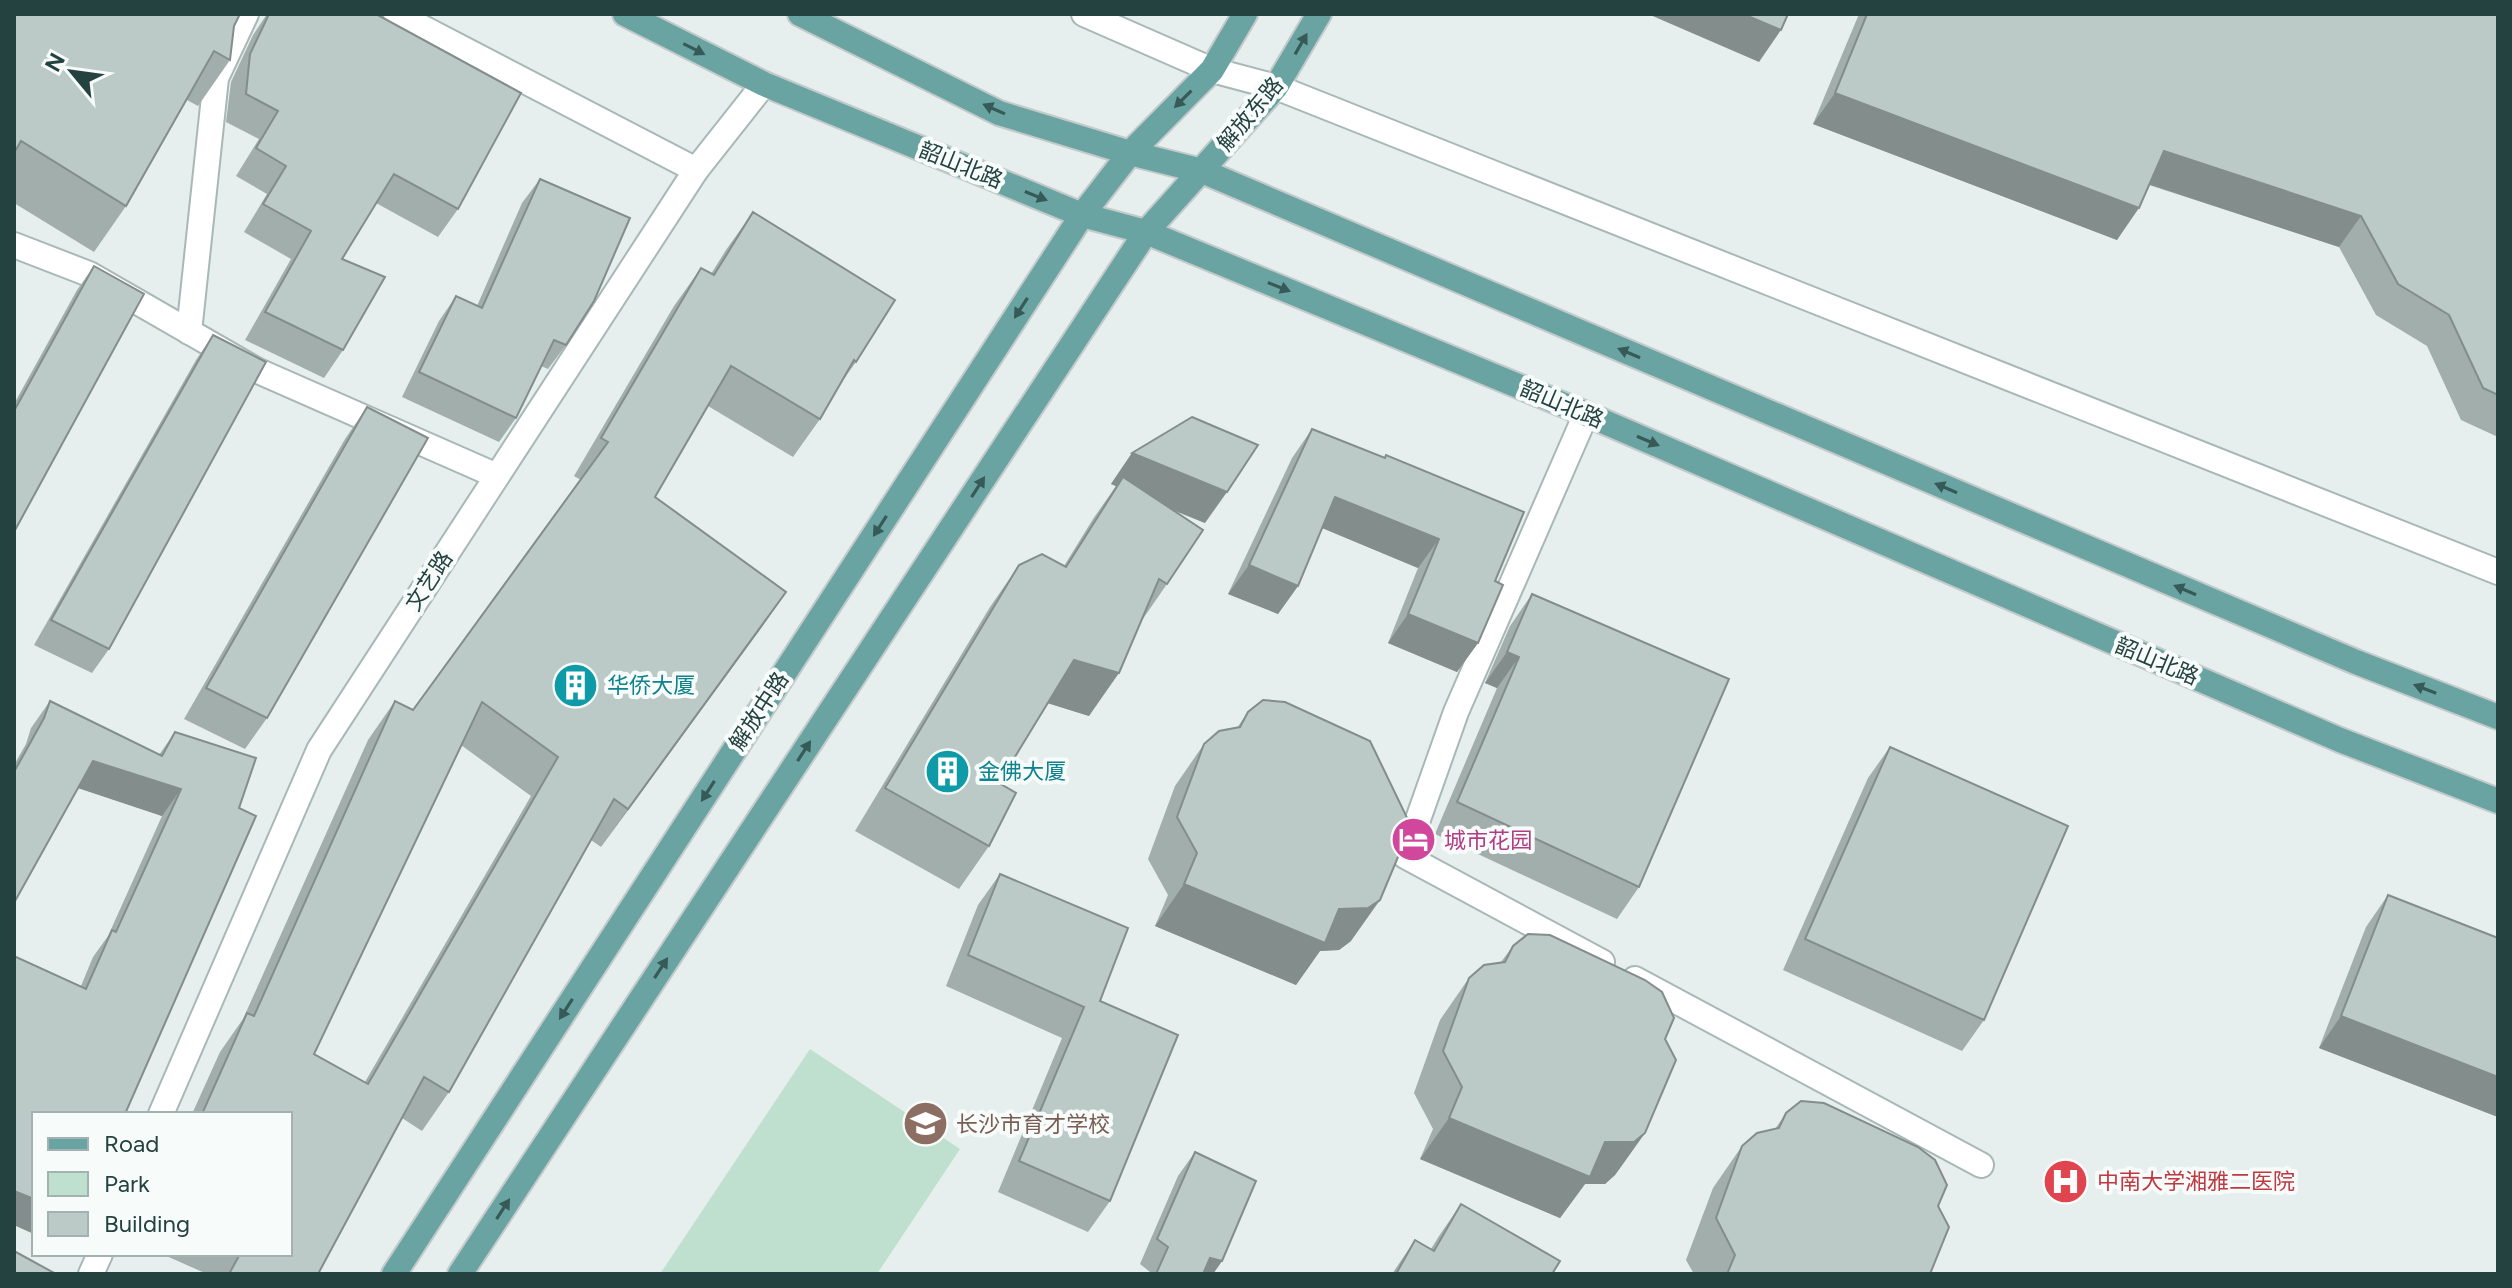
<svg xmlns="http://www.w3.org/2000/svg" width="2512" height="1288" font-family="Figtree,'Noto Sans SC',sans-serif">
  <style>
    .green { fill: #bfe0cf }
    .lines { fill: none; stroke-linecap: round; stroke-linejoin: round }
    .minor-casing { stroke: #a8b8b6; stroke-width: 28 }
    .major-casing { stroke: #c2caca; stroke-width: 28 }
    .minor { stroke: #fff; stroke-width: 24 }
    .major { stroke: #6aa4a2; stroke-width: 24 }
    .wall { fill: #a1aeab; fill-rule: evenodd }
    .shaded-wall { fill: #838d8b }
    .building { fill: #bbcac7; stroke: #838d8b; stroke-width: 2; fill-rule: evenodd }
    .oneway { fill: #365a58 }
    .labels { text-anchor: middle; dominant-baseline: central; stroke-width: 8; stroke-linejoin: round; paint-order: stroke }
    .street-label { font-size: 22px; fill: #244240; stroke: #f7fbfa }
    .culture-label { font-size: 22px; fill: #0d838f; stroke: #f7fbfa; text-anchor: start }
    .hotel-label { font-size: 22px; fill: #b23c85; stroke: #f7fbfa; text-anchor: start }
    .education-label { font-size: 22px; fill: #785e54; stroke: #f7fbfa; text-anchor: start }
    .health-label { font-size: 22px; fill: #be3a42; stroke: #f7fbfa; text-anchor: start }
  </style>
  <rect width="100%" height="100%" fill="#e6efed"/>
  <path class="green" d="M810 1049 960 1149 877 1274H660Z"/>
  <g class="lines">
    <defs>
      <g id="minor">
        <path d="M396 14 696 170"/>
        <path d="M1084 14 1212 70 1276 87 2498 572"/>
        <path d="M14 245 89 274 256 370 497 476"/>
        <path d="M189 332 216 78 246 14"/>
        <path d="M1586 414 1456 712 1405 856 1602 962"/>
        <path d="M1635 979 1981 1165"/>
        <path d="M161 1114 319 750 696 170 764 84"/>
        <path d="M91 1274 100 1254"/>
      </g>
      <g id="major">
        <path d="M625 14 764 84 1082 215 1146 232 1586 414 2340 740 2498 801"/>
        <path d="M800 14 999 113 1130 153 1202 171 2356 662 2498 717"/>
        <path d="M394 1274 1082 215 1130 153 1212 70 1245 14"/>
        <path d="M460 1274 1146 232 1276 87 1319 14"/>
      </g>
    </defs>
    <use href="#minor" class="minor-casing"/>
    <use href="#major" class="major-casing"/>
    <use href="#minor" class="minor"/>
    <use href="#major" class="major"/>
  </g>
  <g class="wall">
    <path d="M14 14 234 26 230 60 198 106 187 100 126 206 94 252 14 203Z"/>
    <path d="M267 14H376L458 209 438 237 376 203 342 259 343 350 324 378 245 340 291 259 244 232 267 194 236 176 259 139 226 122 231 82 253 35Z"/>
    <path d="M1859 14H2498V437L2461 420 2427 346 2376 315 2339 247 2149 185 2117 240 1813 124Z"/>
    <path d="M540 179 566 345 548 369 541 366 516 418 499 442 402 397 439 321 456 296 477 306 522 203Z"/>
    <path d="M753 212 856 362 838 387 820 419 793 457 708 406 655 497 786 592 601 847 591 840 449 1092 422 1131 402 1118 318 1274H207L162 1254H290V1114H192L220 1052 243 1019 368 740 395 701 413 710 581 480 574 476 674 306 701 268 711 274 726 250ZM461 745 531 796 365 1082 314 1054Z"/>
    <path d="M94 266 14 532V404L77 290Z"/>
    <path d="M213 335 109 649 92 673 34 645 196 360Z"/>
    <path d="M367 407 267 718 245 749 184 719 345 439Z"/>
    <path d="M1312 429 1495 581 1478 643 1457 672 1388 643 1418 568 1322 528 1298 586 1278 614 1228 594 1292 458Z"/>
    <path d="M1132 453 1205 523 1172 510 1167 584 1140 623 1089 716 1048 703 999 783 989 846 959 889 855 831 990 607 1019 565 1064 566 1093 519 1116 486 1111 484Z"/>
    <path d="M1532 594 1639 887 1617 919 1435 834 1497 688 1485 683 1510 626Z"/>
    <path d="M50 701 159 755 175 732 256 758 239 808 256 816 125 1114H34V1234L14 1225V956L81 986 93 957 108 936 162 816 78 788 14 903V765L26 744 31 728Z"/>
    <path d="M1248 712 1351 941 1339 950 1320 951 1296 985 1155 926 1168 895 1148 859 1175 786 1204 744 1237 728Z"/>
    <path d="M1890 747 1984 1020 1962 1051 1783 970 1868 778Z"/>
    <path d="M1000 874 1100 1001 1110 1201 1088 1232 998 1192 1062 1038 946 986 978 905Z"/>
    <path d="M2388 895 2498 938V1117L2319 1048 2366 927Z"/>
    <path d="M1513 946 1665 1039 1645 1133 1615 1175 1605 1184H1585L1560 1218 1420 1159 1433 1129 1414 1093 1440 1020 1469 978 1501 962Z"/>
    <path d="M1786 1113 1938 1206 1930 1274H1694L1686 1260 1713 1188 1742 1146 1775 1129Z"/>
    <path d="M1195 1152 1222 1261 1213 1274H1149L1150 1272 1140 1264 1178 1176Z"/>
    <path d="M1461 1204 1552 1274H1392L1415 1240 1431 1249 1439 1236Z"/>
  </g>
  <g class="shaded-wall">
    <path d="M1648 14H1743L1781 30 1759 62Z"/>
    <path d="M1835 93 2139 208 2117 240 1813 124Z"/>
    <path d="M2164 151 2361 216 2339 247 2142 182Z"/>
    <path d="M1132 453 1227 492 1205 523 1111 484Z"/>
    <path d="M1335 497 1439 539 1418 568 1315 525Z"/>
    <path d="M1249 565 1298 586 1278 614 1228 594Z"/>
    <path d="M786 592 759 631 601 847 628 809Z"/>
    <path d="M1408 614 1478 643 1457 672 1388 643Z"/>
    <path d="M1507 652 1519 657 1497 688 1485 683Z"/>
    <path d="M1074 660 1119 673 1089 716 1044 702Z"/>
    <path d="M93 761 181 789 162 816 75 787Z"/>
    <path d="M1184 884 1339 909 1380 900 1351 941 1339 950 1320 951 1296 985 1155 926Z"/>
    <path d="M2341 1016 2498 1077V1117L2319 1048Z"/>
    <path d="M1449 1118 1605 1142 1645 1133 1615 1175 1605 1184H1585L1560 1218 1420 1159Z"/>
    <path d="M14 1191 34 1199V1234L14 1225Z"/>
    <path d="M1210 1258 1222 1261 1213 1274H1199Z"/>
  </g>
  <g class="building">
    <path d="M14 14H240L234 26 230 60 214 51 126 206 21 141 14 153Z"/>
    <path d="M269 14H376L521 93 458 209 394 174 342 259 385 277 343 350 265 312 311 231 263 204 286 166 256 148 278 111 246 94 250 54Z"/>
    <path d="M1743 14H1788L1781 30Z"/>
    <path d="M1867 14H2498V395L2483 388 2449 315 2398 284 2361 216 2164 151 2139 208 1835 93Z"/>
    <path d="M540 179 630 218 594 301 566 345 554 340 516 418 419 372 456 296 482 308Z"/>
    <path d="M753 212 895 300 856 362 854 360 820 419 731 366 655 497 786 592 628 809 614 799 449 1092 424 1077 318 1274H229L240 1254H290V1114H202L247 1013 254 1016 395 701 413 710 608 442 601 438 701 268 714 275ZM482 702 558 757 368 1084 314 1054Z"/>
    <path d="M94 266 144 294 14 532V411Z"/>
    <path d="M213 335 266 362 109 649 51 620Z"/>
    <path d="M367 407 428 438 267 718 206 688Z"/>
    <path d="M1192 417 1258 445 1227 492 1132 453Z"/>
    <path d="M1312 429 1385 458 1386 455 1524 512 1495 581 1503 585 1478 643 1408 614 1439 539 1335 497 1298 586 1249 565Z"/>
    <path d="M1123 477 1203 530 1167 584 1159 579 1119 673 1074 660 999 783 1016 793 989 846 885 788 1019 565 1042 554 1066 567Z"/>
    <path d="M1532 594 1729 679 1639 887 1457 802 1519 657 1507 652Z"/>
    <path d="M1263 700 1285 702 1370 741 1411 826 1380 900 1368 908 1339 909 1325 943 1184 884 1197 853 1177 817 1204 744 1219 731 1240 727 1248 712Z"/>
    <path d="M50 701 162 756 175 732 256 758 239 808 256 816 125 1114H34V1199L14 1191V956L86 989 112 930 116 932 181 789 93 761 14 903V772L44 718Z"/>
    <path d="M1890 747 2068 826 1984 1020 1805 939Z"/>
    <path d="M1000 874 1128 928 1100 1001 1178 1035 1110 1201 1019 1161 1084 1007 968 955Z"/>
    <path d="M2388 895 2498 938V1077L2341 1016Z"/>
    <path d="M1528 934 1550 935 1645 980 1662 992 1674 1018 1665 1039 1676 1060 1645 1133 1634 1142H1605L1590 1177 1449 1118 1462 1087 1443 1051 1469 978 1484 965 1505 962 1513 946Z"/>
    <path d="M1801 1101 1824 1103 1918 1147 1935 1160 1947 1185 1938 1206 1949 1227 1930 1274H1727L1735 1255 1716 1218 1742 1146 1757 1133 1779 1128 1786 1113Z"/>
    <path d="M1195 1152 1256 1181 1222 1261 1210 1258 1203 1274H1156L1168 1247 1157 1239Z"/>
    <path d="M1461 1204 1560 1261 1552 1274H1396L1415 1240 1434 1251Z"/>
    <path d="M14 1251 56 1274H14Z"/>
  </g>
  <defs><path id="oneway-solid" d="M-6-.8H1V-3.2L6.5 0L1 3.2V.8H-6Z" transform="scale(2)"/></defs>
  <g class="oneway">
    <use href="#oneway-solid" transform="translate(1301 44) rotate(-60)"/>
    <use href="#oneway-solid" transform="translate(694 49) rotate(27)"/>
    <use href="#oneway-solid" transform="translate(1183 99) rotate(135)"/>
    <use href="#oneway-solid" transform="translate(994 109) rotate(-156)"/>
    <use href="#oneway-solid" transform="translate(1036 196) rotate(22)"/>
    <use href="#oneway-solid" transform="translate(1279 287) rotate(22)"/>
    <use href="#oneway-solid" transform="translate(1021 308) rotate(123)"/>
    <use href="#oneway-solid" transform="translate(1629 353) rotate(-157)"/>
    <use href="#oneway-solid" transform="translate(1648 441) rotate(23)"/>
    <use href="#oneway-solid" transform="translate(978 487) rotate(-57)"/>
    <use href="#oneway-solid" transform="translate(1946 488) rotate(-157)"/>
    <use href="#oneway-solid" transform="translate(880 526) rotate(123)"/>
    <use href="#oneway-solid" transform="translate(2185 590) rotate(-157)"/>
    <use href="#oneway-solid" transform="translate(2425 689) rotate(-159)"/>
    <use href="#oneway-solid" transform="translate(804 751) rotate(-57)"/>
    <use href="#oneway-solid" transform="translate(708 791) rotate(123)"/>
    <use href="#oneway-solid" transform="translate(661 968) rotate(-57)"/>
    <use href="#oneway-solid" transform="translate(566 1009) rotate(123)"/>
    <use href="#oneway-solid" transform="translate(503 1209) rotate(-57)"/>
  </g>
  <defs>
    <symbol id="building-disc" viewBox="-11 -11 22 22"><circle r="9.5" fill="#0f9aa8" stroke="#f7fbfa"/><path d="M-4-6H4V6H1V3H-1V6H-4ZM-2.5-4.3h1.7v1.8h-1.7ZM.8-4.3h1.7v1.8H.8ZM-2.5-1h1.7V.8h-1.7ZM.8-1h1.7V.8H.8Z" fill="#fff"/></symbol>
    <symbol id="hotel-disc" viewBox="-11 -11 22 22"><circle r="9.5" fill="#d1479c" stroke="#f7fbfa"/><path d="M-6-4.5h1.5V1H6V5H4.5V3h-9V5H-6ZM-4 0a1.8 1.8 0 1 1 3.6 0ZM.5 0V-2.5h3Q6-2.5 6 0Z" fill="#fff"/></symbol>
    <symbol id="school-disc" viewBox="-11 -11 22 22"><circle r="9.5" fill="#8d6e63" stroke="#f7fbfa"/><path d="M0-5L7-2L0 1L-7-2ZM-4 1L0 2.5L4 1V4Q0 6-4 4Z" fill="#fff"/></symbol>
    <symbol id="hospital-disc" viewBox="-11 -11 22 22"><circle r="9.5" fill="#e0444e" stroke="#f7fbfa"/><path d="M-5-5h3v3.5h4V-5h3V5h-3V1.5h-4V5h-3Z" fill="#fff"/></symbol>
  </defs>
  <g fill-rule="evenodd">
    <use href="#building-disc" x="550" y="660" width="51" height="51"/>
    <use href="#building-disc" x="922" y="746" width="51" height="51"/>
    <use href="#hotel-disc" x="1388" y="814" width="51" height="51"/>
    <use href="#school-disc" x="900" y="1098" width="51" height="51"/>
    <use href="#hospital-disc" x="2040" y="1156" width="51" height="51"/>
  </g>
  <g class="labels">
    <g class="street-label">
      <text transform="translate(1250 114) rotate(-50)">解放东路</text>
      <text transform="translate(961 165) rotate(22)">韶山北路</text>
      <text transform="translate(1562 404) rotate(23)">韶山北路</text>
      <text transform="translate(429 581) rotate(-57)">文艺路</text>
      <text transform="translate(2157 661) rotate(23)">韶山北路</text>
      <text transform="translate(759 711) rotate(-57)">解放中路</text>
    </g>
    <g class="culture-label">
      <text x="607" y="685">华侨大厦</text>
      <text x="978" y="771">金佛大厦</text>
    </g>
    <g class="hotel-label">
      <text x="1444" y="840">城市花园</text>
    </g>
    <g class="education-label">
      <text x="956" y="1124">长沙市育才学校</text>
    </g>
    <g class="health-label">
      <text x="2097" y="1181">中南大学湘雅二医院</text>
    </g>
  </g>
  <rect width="2512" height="1288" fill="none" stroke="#244240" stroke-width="32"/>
  <rect x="32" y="1112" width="260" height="144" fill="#f7fbfa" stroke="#a3b1b0" stroke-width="2"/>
  <rect x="48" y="1138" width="40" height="12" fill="#6aa4a2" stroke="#a3b1b0" stroke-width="2"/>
  <text x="104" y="1152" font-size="24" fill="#244240">Road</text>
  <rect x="48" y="1172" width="40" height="24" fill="#bfe0cf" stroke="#a3b1b0" stroke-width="2"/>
  <text x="104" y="1192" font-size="24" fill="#244240">Park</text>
  <rect x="48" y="1212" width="40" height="24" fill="#bbcac7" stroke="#a3b1b0" stroke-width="2"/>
  <text x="104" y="1232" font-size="24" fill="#244240">Building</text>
  <g transform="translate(72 72) rotate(299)" stroke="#f7fbfa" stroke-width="6" paint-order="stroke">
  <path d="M0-6L14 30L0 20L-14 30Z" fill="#244240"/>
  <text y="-12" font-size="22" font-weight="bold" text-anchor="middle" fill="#244240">N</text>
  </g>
</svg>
